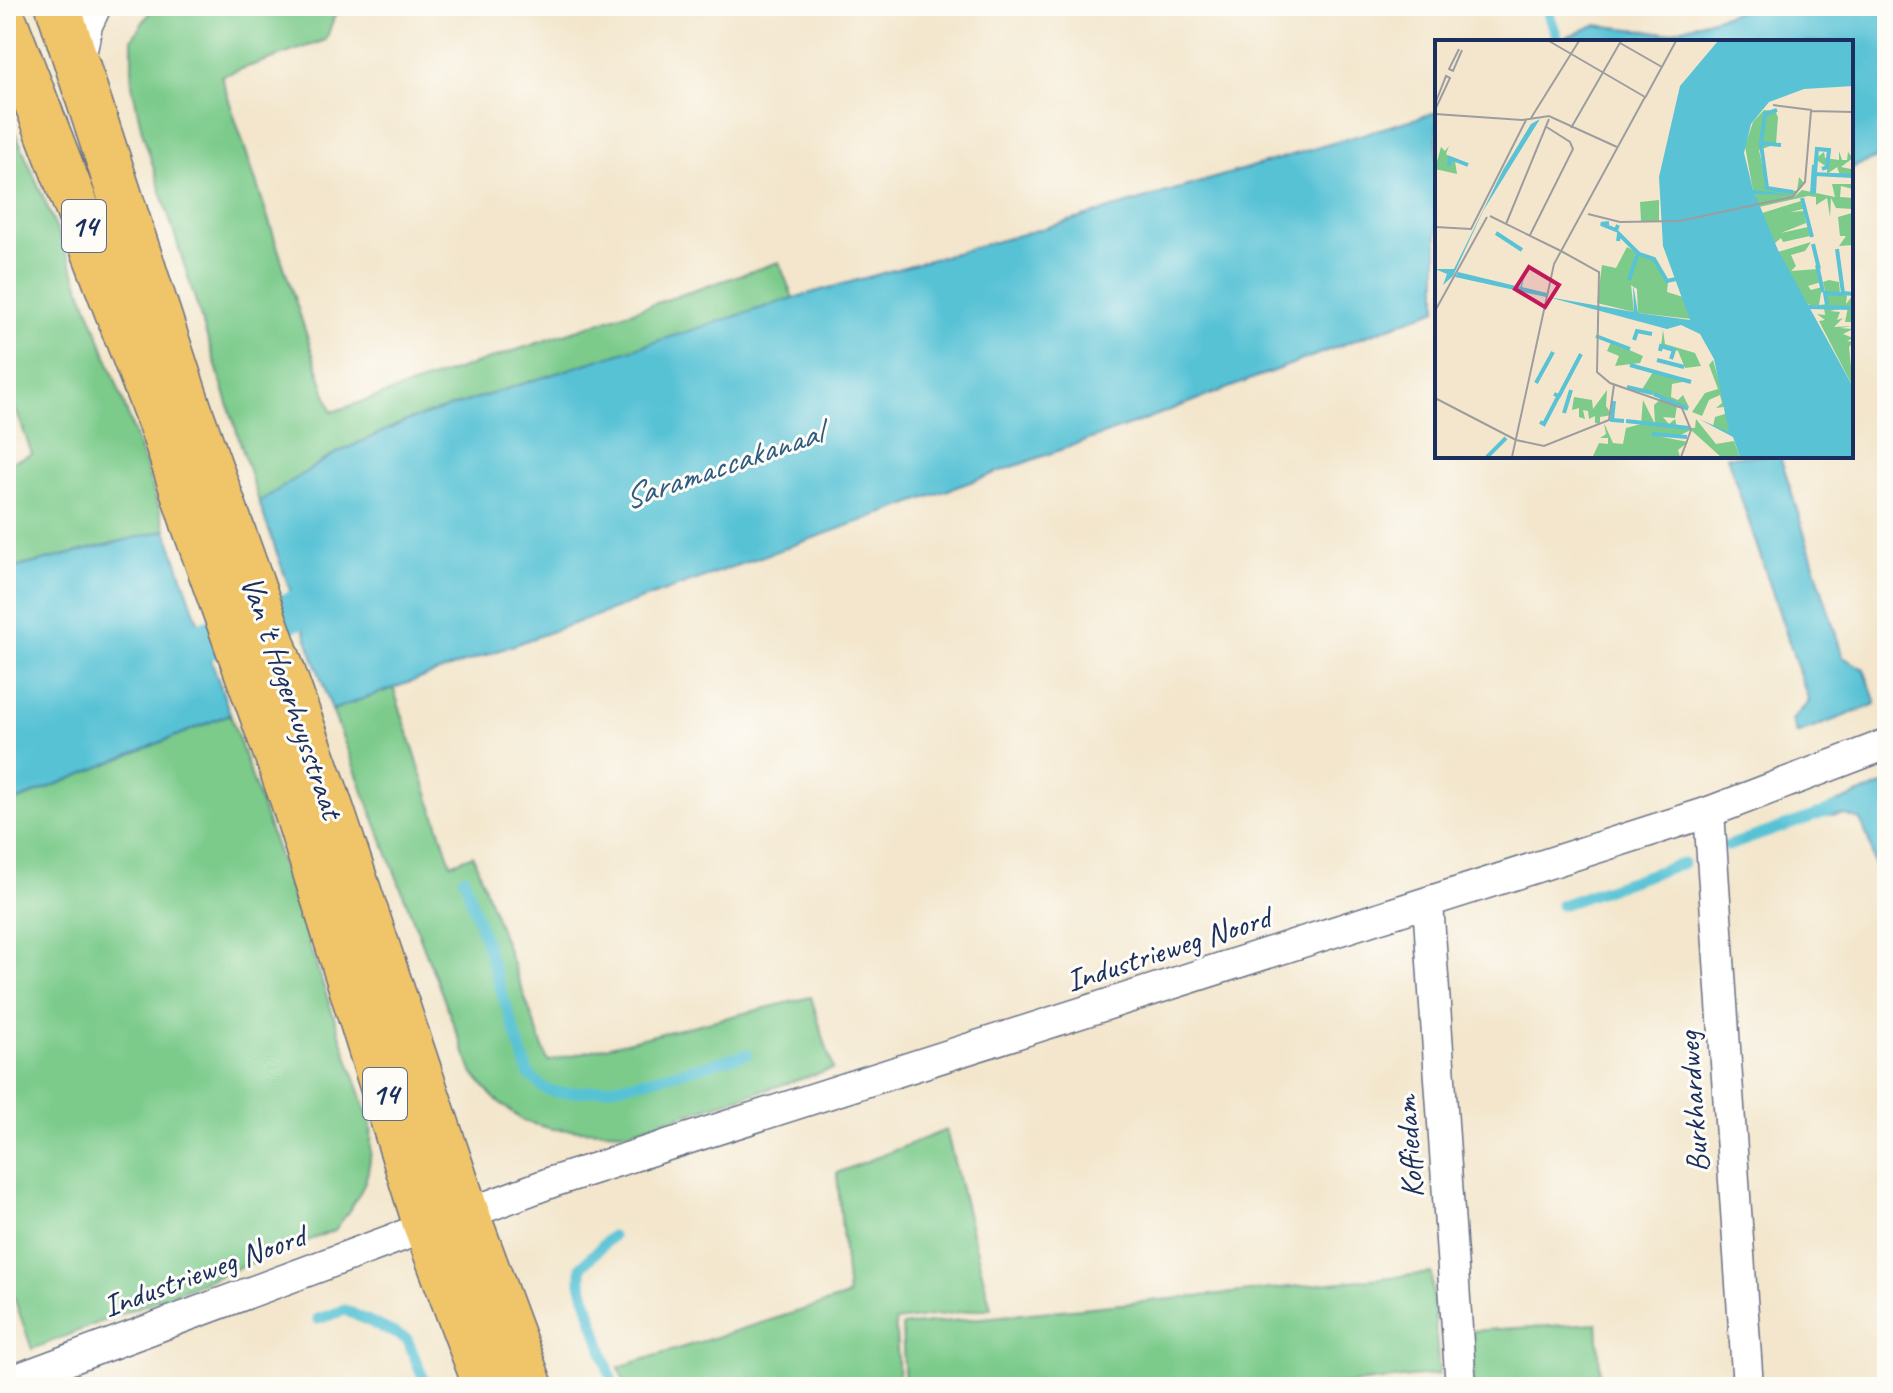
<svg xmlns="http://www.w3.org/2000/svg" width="1893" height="1393" font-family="Caveat,sans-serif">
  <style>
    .green { fill: #7ccb8b; stroke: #4c7d74; stroke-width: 2 }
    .water { fill: #59c2d5; stroke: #3a789a; stroke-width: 2 }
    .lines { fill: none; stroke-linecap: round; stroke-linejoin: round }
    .stream { stroke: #59c2d5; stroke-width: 11 }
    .canal { stroke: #59c2d5; stroke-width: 40 }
    .street-casing { stroke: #676f84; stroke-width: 33 }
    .primary-casing { stroke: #676f84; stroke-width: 47 }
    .street { stroke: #fff; stroke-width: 30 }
    .primary { stroke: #f0c469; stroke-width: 44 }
    .labels { text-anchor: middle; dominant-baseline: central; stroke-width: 6; stroke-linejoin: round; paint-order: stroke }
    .shield { fill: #fdfcf7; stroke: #5f6c8c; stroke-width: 2 }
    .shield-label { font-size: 30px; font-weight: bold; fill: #1b2f5e }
    .street-label { font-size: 32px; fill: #1b2f5e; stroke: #fdfcf7 }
    .water-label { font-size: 34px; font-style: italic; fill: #2e5b82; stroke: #fdfcf7 }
    .inset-river { fill: none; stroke: #59c2d5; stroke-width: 4 }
    .inset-road { fill: none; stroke: #9d9da0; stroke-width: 2 }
    .view { fill: #c2185b; fill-opacity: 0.15; stroke: #c2185b; stroke-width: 4 }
    .inset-edge { fill: none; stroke: #1b2f5e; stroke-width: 4 }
  </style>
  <rect width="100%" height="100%" fill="#fdfcf7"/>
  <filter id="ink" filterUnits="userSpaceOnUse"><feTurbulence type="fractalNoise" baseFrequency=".0125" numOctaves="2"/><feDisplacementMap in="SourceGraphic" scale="16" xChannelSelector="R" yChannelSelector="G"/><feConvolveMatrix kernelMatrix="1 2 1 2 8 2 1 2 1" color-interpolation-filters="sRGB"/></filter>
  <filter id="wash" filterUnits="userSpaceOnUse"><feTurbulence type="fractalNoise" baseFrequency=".006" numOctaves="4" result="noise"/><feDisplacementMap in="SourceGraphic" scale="32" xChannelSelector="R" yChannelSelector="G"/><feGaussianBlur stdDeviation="1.8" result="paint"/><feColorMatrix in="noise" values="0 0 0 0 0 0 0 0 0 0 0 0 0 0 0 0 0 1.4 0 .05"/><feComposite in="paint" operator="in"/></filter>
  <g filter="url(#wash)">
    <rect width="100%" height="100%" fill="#f3e6cc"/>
    <g class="green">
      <path d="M154 6H344L334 17 326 40 221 76 332 412 779 262 793 298 406 421 333 455 259 502 142 131 132 85V39Z"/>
      <path d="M6 122 16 134C73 264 124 394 166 530L6 570V464L32 454 6 382Z"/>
      <path d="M393 687 451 864 473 855 548 1061 811 997 833 1069 628 1132 552 1129 523 1121 493 1097 473 1074 332 710Z"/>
      <path d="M230 714 371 1125C373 1176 365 1189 335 1230L32 1349 11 1289 6 1291V805Z"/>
      <path d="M946 1130 991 1308 895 1321 899 1377 844 1387H626L619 1367 848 1296 837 1173Z"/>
      <path d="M1431 1273 1439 1374 1316 1387H905L902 1326Z"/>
      <path d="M1597 1323 1601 1387H1474L1471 1331Z"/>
    </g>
    <g class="water">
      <path d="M1755 6H1887V154L1851 168V42H1554L1595 25 1667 33Z"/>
      <path d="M1437 112V309L1144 420 332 710 259 502 333 455 406 421 793 298 1066 222Z"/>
      <path d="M1727 456H1780L1843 657 1864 669 1876 704 1797 734 1792 720 1809 702Z"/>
      <path d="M166 530 230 714 6 805V570Z"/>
      <path d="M1887 783V916L1868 838 1860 820 1846 815 1828 816 1824 808Z"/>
    </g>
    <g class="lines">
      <g class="stream">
        <path d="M1546 6 1559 42"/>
        <path d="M1728 846 1837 808"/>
        <path d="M464 878 529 1075C535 1079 542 1088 548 1090 578 1102 712 1064 747 1054"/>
        <path d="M1561 905 1683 863"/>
        <path d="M612 1236 581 1267V1283L614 1387"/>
        <path d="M318 1319 345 1310 407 1339 427 1387"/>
      </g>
      <path class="canal" d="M154 658 347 593"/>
    </g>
  </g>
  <g filter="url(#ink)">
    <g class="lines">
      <defs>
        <g id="street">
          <path d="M79 65 87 25 96 6"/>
          <path d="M1709 812 1748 1387"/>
          <path d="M1428 903 1461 1387"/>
          <path d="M467 1214 552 1182 1709 812 1887 744"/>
          <path d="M6 1383 426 1227"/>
        </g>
        <g id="primary">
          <path d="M58 6 190 411 324 787 467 1214 531 1387"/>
          <path d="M6 24 162 428 193 523 292 798 426 1227 486 1387"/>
        </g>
      </defs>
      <use href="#street" class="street-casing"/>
      <use href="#primary" class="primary-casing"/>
      <use href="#street" class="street"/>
      <use href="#primary" class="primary"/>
    </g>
  </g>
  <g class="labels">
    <g class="shield">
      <rect x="62" y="200" width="44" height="52" rx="6"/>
      <rect x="363" y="1068" width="44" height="52" rx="6"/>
    </g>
    <g class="shield-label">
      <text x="84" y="226">14</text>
      <text x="385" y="1094">14</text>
    </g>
    <g class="street-label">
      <text transform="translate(292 697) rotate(71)">Van 't Hogerhuysstraat</text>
      <text transform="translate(1168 949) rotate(-18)">Industrieweg Noord</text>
      <text transform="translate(1693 1102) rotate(-94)">Burkhardweg</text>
      <text transform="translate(1409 1147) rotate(-94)">Koffiedam</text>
      <text transform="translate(204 1271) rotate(-20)">Industrieweg Noord</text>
    </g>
    <g class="water-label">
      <text transform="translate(722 465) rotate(-19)">Saramaccakanaal</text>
    </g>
  </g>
  <g transform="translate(1435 40)">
    <rect width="418" height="418" fill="#f3e6cc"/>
    <path d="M329 70 340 71 343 77 341 104 324 110 332 148 362 151 364 137 369 143 359 157 367 150 400 157 397 144H418V149L406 146 405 157 418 158 417 169 401 168 396 158 395 177 392 158 381 165V157L373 156 324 167 320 154 329 152 318 151 310 106 318 82ZM14 106 11 114 20 121 22 134 0 129 6 107 10 111ZM404 111 407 120H412L413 112 418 118 406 127 416 129 418 136 405 135 402 127 392 134V127L380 119 389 112 390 118 404 120ZM224 160V181H206L205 162ZM366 161 368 169 355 172 369 171 371 183 346 193 373 187 375 196 348 202 346 198 339 204 327 173ZM417 173 418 205 404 206 411 196H405L403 177ZM376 202 370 211 356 215 361 226 356 231 383 229 386 242 373 246 376 250 387 247 384 265 393 264 388 242 394 240 404 242 405 253 412 255 411 264 418 255V282H410L413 267 395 271 405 272 402 280 408 278 399 287 418 286 405 288 418 289 408 294 418 298 412 301 418 302 414 307 418 347 384 281 390 280 382 274 390 275 389 267 370 264 343 212ZM192 207 201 212 199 217 203 212 223 223 233 242 232 252 248 257 256 279 203 273 202 249 196 245 199 272 162 263 167 225 181 228ZM228 290 230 304 260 313 266 326 250 328 243 311 226 306ZM176 302 208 316 205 323 180 326 184 316 172 311ZM278 320 292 369 295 393 278 386 280 377 290 374 289 367 281 368 287 363 285 355 274 360 267 376 257 372 270 353 283 349 274 325ZM218 332 257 340 237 344 236 357 243 360 248 355 254 367 242 366 240 378 228 377 234 384 240 379 242 387 260 388 261 379 281 404 299 401 305 417H286L256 390 241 397 217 395 253 402 243 410 245 417 158 416 164 403 173 404V398H165L171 394 169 383 178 403 188 404 191 388 206 384 208 360 220 384 219 365 227 358 206 351ZM172 350 171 366 177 375 165 377V384L160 383V376L154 379 153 371 148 370 150 379 144 377V368L137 370 139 357 157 360 158 369Z" fill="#7ccb8b"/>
    <path d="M283 1H418V46L369 49 334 62 316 84 309 113 318 150 359 155 320 154 343 210 418 347V417H305L298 397 264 379 294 392 279 319 265 294 246 285 232 289 113 257 199 272 198 244 203 273 255 280 228 206 224 137 245 46ZM105 79 48 171 18 236 8 245 12 234 0 229H19L68 130 96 84ZM23 232 85 247 89 238 87 247 112 253 111 257 20 237Z" fill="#59c2d5"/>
    <path class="inset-river" d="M332 60 342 1M342 70 330 74 326 103 346 105M326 104 332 148 358 152M14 126 15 118 33 125M380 132 382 109 394 110 392 127 387 129M379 153 380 134 418 136M377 154 379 125M367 158 377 197M174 183 166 184 181 190 183 185M61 193 87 210M183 201 184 194 204 214 219 219 232 241 241 239M378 204 384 229M402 209 408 253 418 254M382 225 388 252M194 240 203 212M392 265 390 253 407 254M373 267 418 268M161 296 195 309M199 300 202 291 217 294M225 311 226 306 239 310 236 319M222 320 249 327M195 325 256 342M101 343 118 312M192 347 217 353M119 354 124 356 146 314M219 354 253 369M179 361 177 380 189 381M129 373 136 350M191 381 254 388M105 382 109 384 123 357M217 394 252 397M52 417 71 398"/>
    <path class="inset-road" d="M114 1 210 57M185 3 227 27M24 9 14 29 18 31 27 10M210 58 241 1M0 64 11 36 15 38 0 70M338 65 377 70M0 74 87 80 114 76 182 107M96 78 144 1M136 88 186 1M153 174 185 182 245 181 357 157 370 142 376 71 418 72M55 176 126 211M71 184 114 79M0 187 36 189 91 80M95 195 138 109 135 102 110 86M126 211 164 232 162 332 175 343 247 368 256 390 246 417M0 271 52 177M0 358 81 400M81 400 109 406 174 380 179 345M77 417 119 224 210 57"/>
    <path class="view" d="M94 227 124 245 110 267 80 249Z"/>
    <rect width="418" height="418" class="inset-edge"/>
  </g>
  <rect width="1893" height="1393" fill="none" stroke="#fdfcf7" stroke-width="32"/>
</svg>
